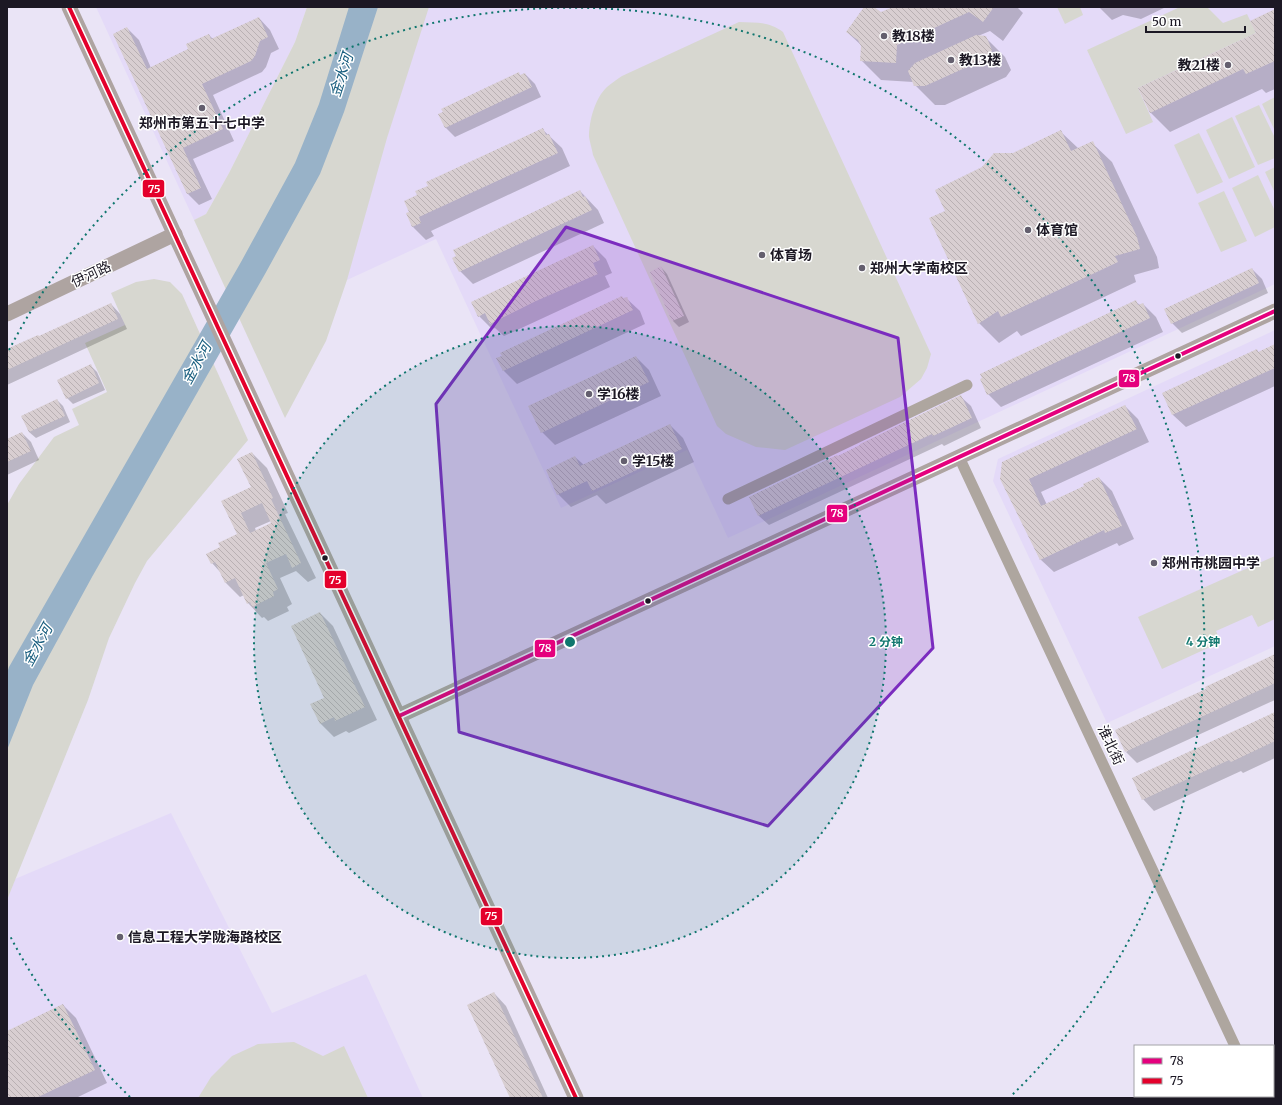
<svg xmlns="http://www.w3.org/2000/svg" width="1282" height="1105" font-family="Merriweather,'Noto Sans SC',serif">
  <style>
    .built { fill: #e4daf8 }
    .park { fill: #d7d7d0 }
    .water { fill: #98b2c8 }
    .shadow { fill: #0003; fill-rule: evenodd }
    .building { fill: url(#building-back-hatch); fill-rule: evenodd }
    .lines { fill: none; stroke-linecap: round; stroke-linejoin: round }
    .street { stroke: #aea69f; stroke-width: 11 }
    .secondary { stroke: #aea4a1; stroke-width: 15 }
    .bus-1-casing { stroke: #fff; stroke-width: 7 }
    .bus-2-casing { stroke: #fff; stroke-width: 7 }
    .bus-1 { stroke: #e5007d; stroke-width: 4 }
    .bus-2 { stroke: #e4002b; stroke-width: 4 }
    .marked { fill: #7b2cbf; fill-opacity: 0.2; stroke: #7b2cbf; stroke-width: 3; stroke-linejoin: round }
    .ring { fill: none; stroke: #0f766e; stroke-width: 2; stroke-dasharray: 2 4 }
    .poi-dot { fill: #645f6e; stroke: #fff; stroke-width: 1.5 }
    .bus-dot { fill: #1c1824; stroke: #fff; stroke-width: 1.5 }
    .labels { text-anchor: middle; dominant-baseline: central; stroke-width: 3; stroke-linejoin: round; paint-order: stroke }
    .poi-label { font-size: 14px; font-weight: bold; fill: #1c1824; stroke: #fff; text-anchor: start }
    .street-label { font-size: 14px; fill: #1c1824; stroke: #fff }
    .water-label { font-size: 15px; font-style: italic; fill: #175d7e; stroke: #fff }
    .centre { fill: #0f766e; stroke: #fff; stroke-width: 2 }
    .ring-label { font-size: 12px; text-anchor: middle; font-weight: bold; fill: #0f766e; stroke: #fff; stroke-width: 3; stroke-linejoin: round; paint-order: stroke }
    .line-badge { stroke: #fff; stroke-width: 1.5 }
    .badge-label { font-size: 11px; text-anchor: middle; font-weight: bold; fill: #fff }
  </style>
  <defs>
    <pattern id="building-back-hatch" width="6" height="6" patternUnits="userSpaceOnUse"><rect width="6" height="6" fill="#d8ced1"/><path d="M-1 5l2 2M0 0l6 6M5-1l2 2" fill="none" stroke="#b9b0b3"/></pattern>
  </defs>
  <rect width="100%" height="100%" fill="#eae4f6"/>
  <g class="built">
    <path d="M96 7H307L295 42 229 173 206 214 194 220Z"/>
    <path d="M405 7H1275V284L728 538 687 450 561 508 436 239 347 280 335 255Z"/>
    <path d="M1275 330V646L1107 723 993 481 998 459Z"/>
    <path d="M171 813 272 1013 366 974 423 1098H7V900L15 879Z"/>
  </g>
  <g class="park">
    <path d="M307 7H429L387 138 347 280 326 341 285 418 194 220 206 214 229 173 295 42Z"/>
    <path d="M1057 7H1080L1083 15 1065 24Z"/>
    <path d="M1180 7H1207L1223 23 1247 14 1256 33 1138 88 1153 122 1126 134 1087 50Z"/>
    <path d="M739 22C756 23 768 21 783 32L931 354 927 368 921 379 900 397 785 450 756 447 726 434 717 426 593 155C592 149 590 143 589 137 589 121 595 98 607 87 612 83 617 79 622 76Z"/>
    <path d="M1275 97V131L1262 104Z"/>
    <path d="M1259 105 1275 138V158L1258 165 1235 116Z"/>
    <path d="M1232 117 1255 167 1229 179 1206 130Z"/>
    <path d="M1199 133 1223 182 1197 194 1174 145Z"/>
    <path d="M1275 167V193L1265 172Z"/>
    <path d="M1258 175 1275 211V227L1255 237 1232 188Z"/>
    <path d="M1224 191 1247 241 1221 252 1198 203Z"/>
    <path d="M154 279 170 282 182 294 248 440 147 561 135 583 109 638 88 700 7 900V505L19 484 54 437 79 425 72 409 107 392 85 343 125 325 111 293 136 282Z"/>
    <path d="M1275 556V619L1258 627 1252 615 1216 631 1221 642 1162 669 1138 617Z"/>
    <path d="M294 1042 323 1056 344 1046 368 1098H198L211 1077 232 1056 258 1044Z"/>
  </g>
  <path class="water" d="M349 7H378L344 112 320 174 265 274 92 577 33 685 7 750V673L9 667 241 262 295 163 319 104Z"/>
  <g class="shadow">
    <path d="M865 7H872L881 13 895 7H1017L1023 13 1003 41 990 31 978 36 985 37 1005 57 1011 70 1006 77 945 105H935L915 85 913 82 881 80 861 60 862 46 847 32Z"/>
    <path d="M1099 7H1166L1141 19 1123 15 1112 20Z"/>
    <path d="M1275 10V89L1266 93 1262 89 1170 132 1150 112 1257 34Z"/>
    <path d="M259 18 270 30 279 49 271 53 266 67 262 72 213 95 234 141 193 159 212 199 199 205 188 194 114 35 127 28 139 40 151 68 190 50 209 35 213 39Z"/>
    <path d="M525 74 535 84 541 97 455 137 445 127Z"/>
    <path d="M542 129 562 148 570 166 431 231 434 236 426 240 413 227 407 214Z"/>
    <path d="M1061 132 1079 149 1092 143 1112 162 1157 257 1159 268 1134 275 1136 282 1021 336 1017 331 999 343 979 323 930 219 946 211 1013 154Z"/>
    <path d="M580 191 598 210 604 223 473 284 460 271Z"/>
    <path d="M593 246 606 259 612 273 605 276 610 287 504 336 495 328 492 329 479 316Z"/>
    <path d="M661 267 667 274 689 322 679 327 673 321 651 272Z"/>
    <path d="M1252 269 1262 279 1268 293 1182 333 1172 323Z"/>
    <path d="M626 298 640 311 645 324 517 384 504 371 498 358Z"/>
    <path d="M1136 302 1140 305 1143 304 1156 317 1163 332 1001 407 988 394Z"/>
    <path d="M111 304 120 314 127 329 7 385V350L39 337Z"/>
    <path d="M1275 345V386L1186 427 1173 415 1163 393 1257 350 1259 353Z"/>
    <path d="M636 357 649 370 661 396 555 445 542 432Z"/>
    <path d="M91 366 97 372 105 390 73 404 67 398Z"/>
    <path d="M961 397 971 406 981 428 944 446 942 444 769 525 759 516 751 498Z"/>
    <path d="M57 400 63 406 70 422 36 438 29 432 22 416Z"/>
    <path d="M1125 406 1138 419 1149 442 1041 492 1047 505 1085 487 1099 478 1112 491 1134 539 1119 546 1117 543 1054 572 1040 559 1001 479Z"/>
    <path d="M670 425 683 438 694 462 606 504 597 495 571 507 558 494 575 457 584 465Z"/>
    <path d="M22 433 31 442 39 460 7 475V440Z"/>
    <path d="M252 453 267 468 288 513 285 514 316 578 308 582 296 571 280 578 292 604 287 607 289 611 268 621 264 617 262 618 248 603 244 595 240 597 225 582 221 573 212 563 221 548 238 535 222 502 252 488ZM271 521 272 524 256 531 255 528Z"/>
    <path d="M320 613 333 626 377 720 349 733 346 731 334 737 320 723 326 698Z"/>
    <path d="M1275 655V700L1137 763 1126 752 1207 689Z"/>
    <path d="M1275 713V758L1243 773 1241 771 1154 811 1143 799Z"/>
    <path d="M494 993 506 1006 548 1098H511Z"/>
    <path d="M63 1005 76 1018 107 1083 76 1098H7V1032Z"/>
  </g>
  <g class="building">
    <path d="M864 7H874L881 12 893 7H994L983 22 969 12 897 45 896 63 860 61 861 46 858 40 846 32Z"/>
    <path d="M1275 9V61L1246 74 1243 69 1150 113 1138 88 1256 33 1250 21Z"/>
    <path d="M259 17 268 37 260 41 255 56 251 61 202 84 223 129 183 148 201 188 187 194 113 34 127 27 147 69 188 49 186 44 209 34 211 39Z"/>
    <path d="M976 35 986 36 992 50 987 58 925 86H914L908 71 915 63Z"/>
    <path d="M519 72 520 75 525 73 532 87 445 128 438 114 443 112 441 109Z"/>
    <path d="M543 128 546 135 549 134 558 153 419 217 421 223 412 227 406 213 409 212 404 201 417 195 415 191 428 186 426 182Z"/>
    <path d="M1061 130 1071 151 1093 141 1137 237 1140 249 1115 256 1118 262 1001 317 998 311 978 324 929 218 945 211 935 190 982 167 994 153H1013Z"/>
    <path d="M580 190 583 197 585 196 592 210 459 272 452 258 456 256 453 250Z"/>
    <path d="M593 245 600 260 593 263 598 274 536 301 490 324 485 313 478 317 471 302Z"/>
    <path d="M661 266 684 316 672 321 650 272Z"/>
    <path d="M1252 268 1259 283 1171 324 1164 309Z"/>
    <path d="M622 296 623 298 627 297 633 310 503 371 496 358 502 356 500 353Z"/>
    <path d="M1136 300 1138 305 1143 303 1150 318 987 395 980 379 982 378 980 374Z"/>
    <path d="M111 303 118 319 7 370V349L38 335 39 336Z"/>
    <path d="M1275 344V368L1172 415 1162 393 1257 349 1258 352Z"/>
    <path d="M636 356 649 382 541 433 528 406Z"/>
    <path d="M91 364 99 383 66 399 57 380Z"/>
    <path d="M961 395 972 418 933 436 932 434 758 516 749 497 837 455 838 456 860 445V444Z"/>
    <path d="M57 399 65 416 29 432 21 416Z"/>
    <path d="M1125 405 1137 429 1029 479 1041 506 1084 486 1083 484 1099 477 1122 526 1105 533 1104 530 1040 560 1000 479 1002 462Z"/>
    <path d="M670 424 682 449 592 491 587 481 557 495 546 470 575 456 580 466Z"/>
    <path d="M22 432 31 451 7 462V439Z"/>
    <path d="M252 452 273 498 271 499 301 563 292 568 286 554 266 563 278 589 273 592 274 596 252 607 250 602 247 604 235 578 225 583 215 562 211 564 206 554 220 547 218 543 237 534 221 501 251 487 237 459ZM262 503 271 523 250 533 241 513Z"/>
    <path d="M320 612 365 707 335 721 334 717 320 724 310 704 324 698 291 626Z"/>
    <path d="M1275 654V683L1125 752 1115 730 1206 689 1205 687Z"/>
    <path d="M1275 712V741L1231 762 1229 760 1142 800 1132 778Z"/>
    <path d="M494 992 543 1098H510L467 1005Z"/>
    <path d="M63 1004 95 1070 36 1098H7V1031Z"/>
  </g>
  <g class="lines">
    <g class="street">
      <path d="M959 457 1235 1046"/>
      <path d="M728 499 967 385"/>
      <path d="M1258 1096 1259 1098"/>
    </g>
    <g class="secondary">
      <path d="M69 7 576 1098"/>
      <path d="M7 314 175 234"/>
      <path d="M399 716 1275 311"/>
    </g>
    <defs>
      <path id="bus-1" d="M399 716 1275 311"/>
      <path id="bus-2" d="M69 7 576 1098"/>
    </defs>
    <use href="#bus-1" class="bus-1-casing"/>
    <use href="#bus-2" class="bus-2-casing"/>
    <use href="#bus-1" class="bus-1"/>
    <use href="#bus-2" class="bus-2"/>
  </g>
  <path class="marked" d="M566 227 898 338 933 648 768 826 459 732 436 404Z"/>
  <circle cx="570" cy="642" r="316" fill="#0f766e" fill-opacity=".12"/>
  <g class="ring">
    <circle cx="570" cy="642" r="316"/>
    <path d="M130 1097A633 633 0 0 1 9 934M9 350A633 633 0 1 1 1010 1097"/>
  </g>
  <g class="poi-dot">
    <circle cx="884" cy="36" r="4"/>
    <circle cx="951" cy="60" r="4"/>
    <circle cx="1228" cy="65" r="4"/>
    <circle cx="202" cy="108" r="4"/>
    <circle cx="1028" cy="230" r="4"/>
    <circle cx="762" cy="255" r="4"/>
    <circle cx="862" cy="268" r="4"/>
    <circle cx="589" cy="394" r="4"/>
    <circle cx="624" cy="461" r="4"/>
    <circle cx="1154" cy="563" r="4"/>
    <circle cx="120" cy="937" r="4"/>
  </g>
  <g class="bus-dot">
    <circle cx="1178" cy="356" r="3.5"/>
    <circle cx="325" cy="558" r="3.5"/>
    <circle cx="648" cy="601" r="3.5"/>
  </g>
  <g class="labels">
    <g class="poi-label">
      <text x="892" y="36">教18楼</text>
      <text x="959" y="60">教13楼</text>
      <text x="1220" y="65" text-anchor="end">教21楼</text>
      <text x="202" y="123" text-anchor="middle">郑州市第五十七中学</text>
      <text x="1036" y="230">体育馆</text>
      <text x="770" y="255">体育场</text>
      <text x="870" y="268">郑州大学南校区</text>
      <text x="597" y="394">学16楼</text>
      <text x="632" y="461">学15楼</text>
      <text x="1162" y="563">郑州市桃园中学</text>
      <text x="128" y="937">信息工程大学陇海路校区</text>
    </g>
    <g class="street-label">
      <text transform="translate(91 274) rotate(-25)">伊河路</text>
      <text transform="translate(1111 745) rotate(65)">淮北街</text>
    </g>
    <g class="water-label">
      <text transform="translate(341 75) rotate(-72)">金水河</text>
      <text transform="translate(196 363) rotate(-61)">金水河</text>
      <text transform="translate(37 645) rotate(-61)">金水河</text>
    </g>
  </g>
  <circle cx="570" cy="642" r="6" class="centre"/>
  <g class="ring-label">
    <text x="886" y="646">2 分钟</text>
    <text x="1203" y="646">4 分钟</text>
  </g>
  <g class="line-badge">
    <rect x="142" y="179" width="23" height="19" rx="4" fill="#e4002b"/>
    <rect x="1118" y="369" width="22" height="19" rx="4" fill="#e5007d"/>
    <rect x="826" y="504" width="22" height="19" rx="4" fill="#e5007d"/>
    <rect x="324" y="570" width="23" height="19" rx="4" fill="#e4002b"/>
    <rect x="534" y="639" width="22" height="19" rx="4" fill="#e5007d"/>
    <rect x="480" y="907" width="23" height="19" rx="4" fill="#e4002b"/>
  </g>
  <g class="badge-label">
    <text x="154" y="193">75</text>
    <text x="1129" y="382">78</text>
    <text x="837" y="517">78</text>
    <text x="335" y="584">75</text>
    <text x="545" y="652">78</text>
    <text x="491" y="920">75</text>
  </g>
  <rect width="1282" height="1105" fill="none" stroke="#1c1824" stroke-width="16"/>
  <rect x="1134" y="1045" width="140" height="52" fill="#ffffff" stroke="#a4a3a7"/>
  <rect x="1142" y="1058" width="20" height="6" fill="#e5007d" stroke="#a4a3a7"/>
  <text x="1170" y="1065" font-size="12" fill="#1c1824">78</text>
  <rect x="1142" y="1078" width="20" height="6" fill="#e4002b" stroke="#a4a3a7"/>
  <text x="1170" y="1085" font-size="12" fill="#1c1824">75</text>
  <path d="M1146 26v6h99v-6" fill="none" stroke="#1c1824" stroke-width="2"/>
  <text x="1152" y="26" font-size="12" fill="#1c1824" stroke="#ffffff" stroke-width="3" paint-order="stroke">50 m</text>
</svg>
